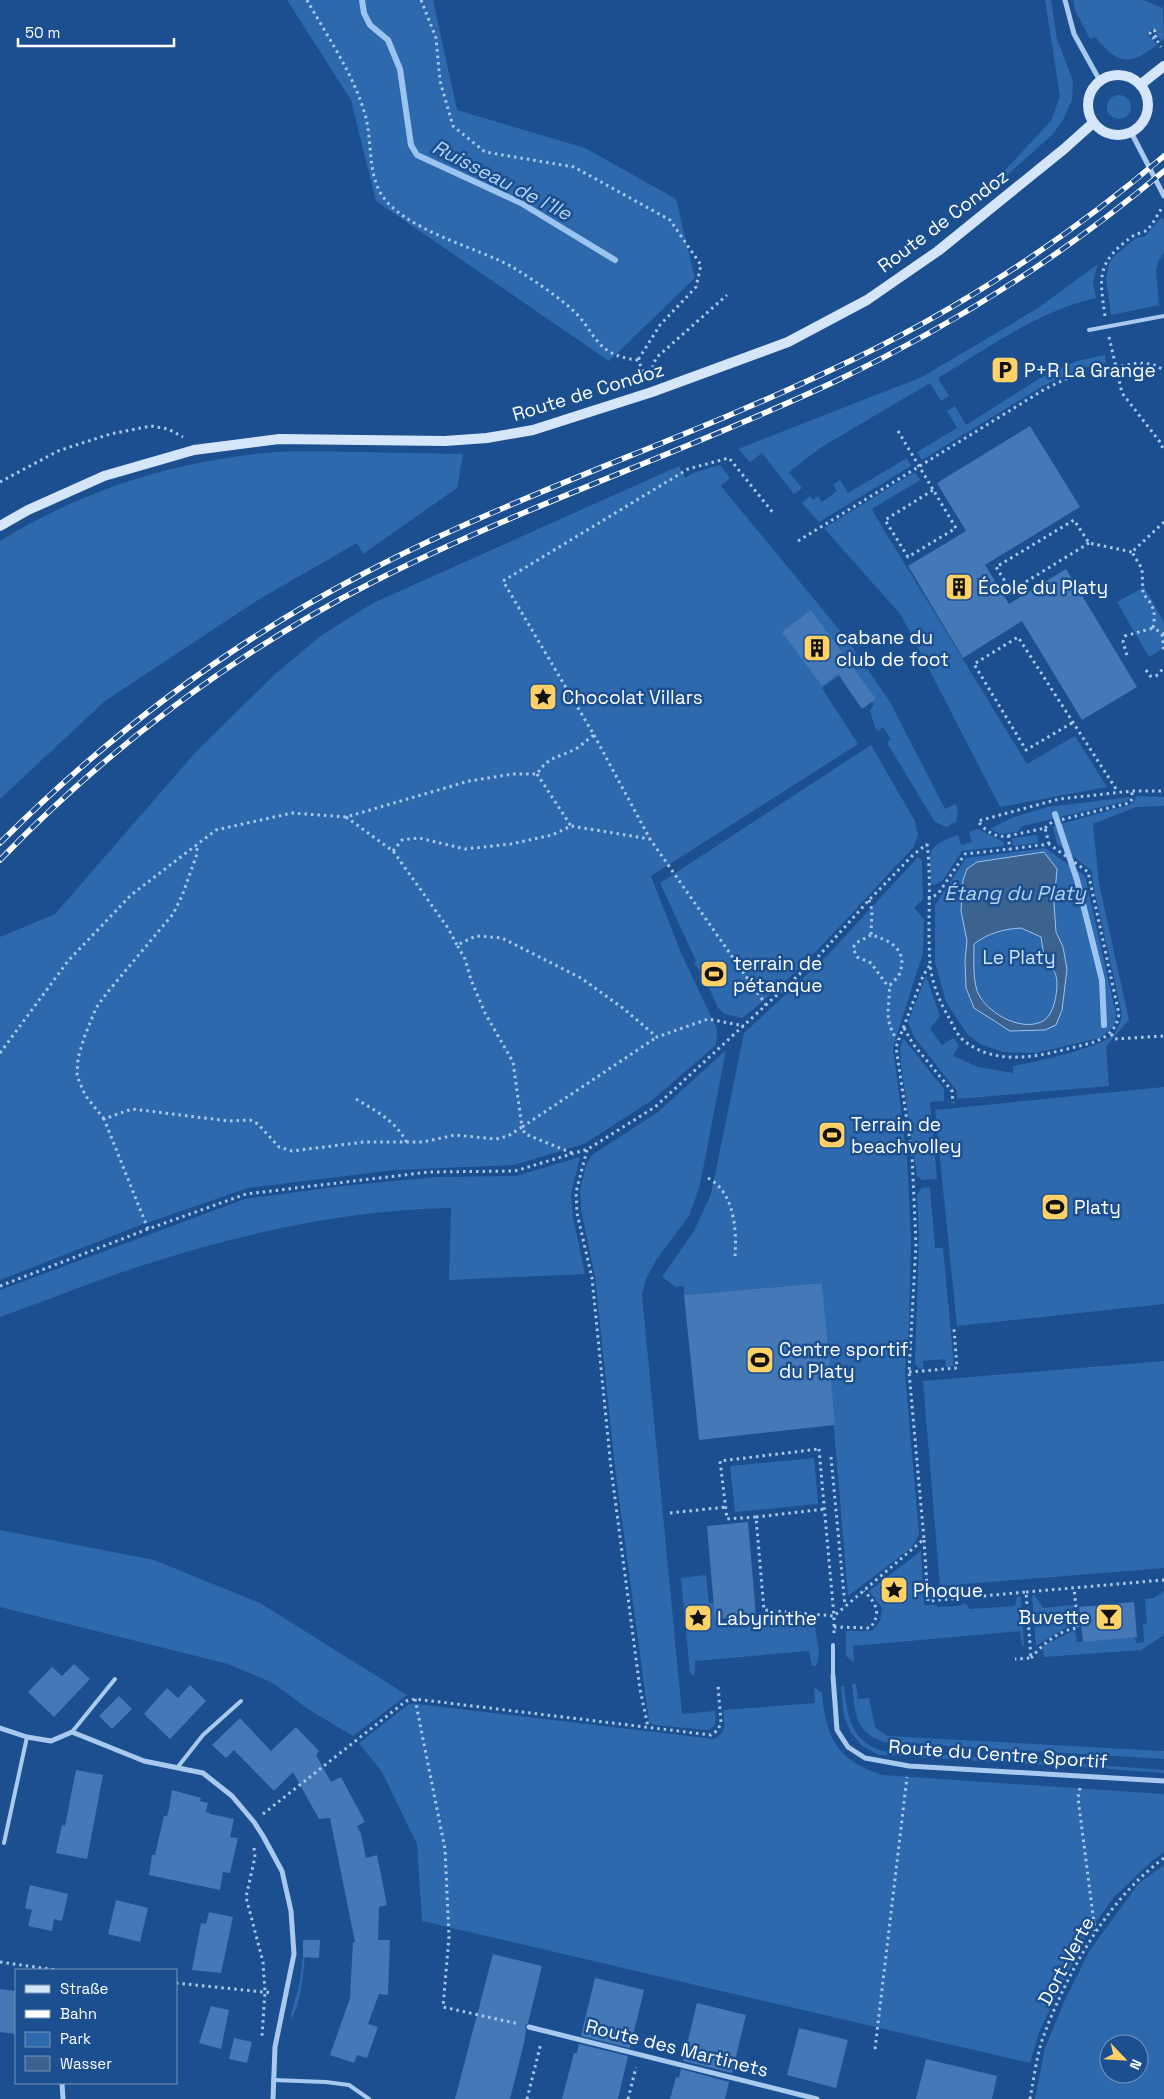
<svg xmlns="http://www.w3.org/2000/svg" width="1164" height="2099" font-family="'Space Grotesk',sans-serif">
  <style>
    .green { fill: #2e69ad; fill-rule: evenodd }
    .water { fill: #3c6290; stroke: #9cc4f0; fill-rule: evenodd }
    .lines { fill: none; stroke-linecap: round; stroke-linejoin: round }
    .stream { stroke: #9cc4f0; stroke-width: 6 }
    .building { fill: #4478b7 }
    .path { stroke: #a9c9ee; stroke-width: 3; stroke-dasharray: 2.5 4; stroke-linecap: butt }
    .lane { stroke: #a9c9ee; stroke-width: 4 }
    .street { stroke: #a9c9ee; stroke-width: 5 }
    .secondary { stroke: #d6e6fa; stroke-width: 10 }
    .rail-casing { stroke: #fff; stroke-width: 5.5 }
    .rail { stroke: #1b4f8f; stroke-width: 4; stroke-dasharray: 11; stroke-linecap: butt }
    .labels { text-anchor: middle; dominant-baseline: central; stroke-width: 5; stroke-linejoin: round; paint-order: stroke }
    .street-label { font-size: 19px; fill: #fff; stroke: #1b4f8f }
    .poi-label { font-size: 19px; fill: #fff; stroke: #1b4f8f; text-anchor: start }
    .park-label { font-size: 19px; fill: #cfe3fa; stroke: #1b4f8f }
    .water-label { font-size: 20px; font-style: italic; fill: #b5d3f5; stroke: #1b4f8f }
  </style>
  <rect width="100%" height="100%" fill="#1b4f8f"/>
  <g class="green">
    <path d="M287 0H433L457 110 585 148 676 199 695 278 609 361 376 201 351 100Z"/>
    <path d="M1045 0H1051L1057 39 1073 81 1072 100 1063 120 1053 134 963 215 1051 121 1060 96Z"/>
    <path d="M1073 0H1143L1163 8 1164 38 1161 42 1154 28 1147 33 1157 45C1127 67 1119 64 1095 37L1090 39 1075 10Z"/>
    <circle cx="1119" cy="107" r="12"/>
    <path d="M1161 218 1164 220V252L1158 262 1156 271 1159 305 1111 315 1106 279 1109 264 1113 257 1136 238 1145 236Z"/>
    <path d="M1098 264 1093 282 1096 298C1038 311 988 348 938 378L949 396 941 401 930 383 820 448 789 472 802 488 794 494 762 453 750 462 738 449 922 377 1038 308Z"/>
    <path d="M1105 355 1106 363 1079 369 1043 386 922 460 917 452 957 428 947 411 955 406 966 425 1040 378 1077 361Z"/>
    <path d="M361 452 463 454 457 488 363 554 357 543 258 600 105 701 0 799V541C81 491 171 462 266 453 297 450 329 452 361 452Z"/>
    <path d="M907 458 911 466 819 522 802 503 810 496 813 500 818 496 822 502 837 491 833 485 840 480 848 493Z"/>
    <path d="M720 465 730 478 721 486 846 638 890 702 945 809 956 804 958 812 956 822 946 827 935 822 887 743 891 739 883 727 878 731 875 727 870 711 874 704 848 669 822 688 858 744 651 876 681 953 717 1029 716 1045 651 1101 584 1144 514 1165 394 1170 248 1188 138 1226 0 1280V937L55 914 195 753 272 677 319 637 373 603 679 466 685 478 693 473Z"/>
    <path d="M915 472 920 480 872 509 876 517 1027 764 1075 736 1107 787 1000 807 901 615 824 528Z"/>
    <path d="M1144 587 1164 622V648L1149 657 1117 602Z"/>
    <path d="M871 745 915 821 918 835 913 848C857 906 806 969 742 1018L725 1014 718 1008 704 977 694 963 696 961 660 883Z"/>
    <path d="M1136 796 1164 797V806L1136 807 1093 824 1099 883 1129 1020 1106 1046 1109 1086 957 1099V1091L914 1037 908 1022 926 976 940 1016 930 1029 942 1045 953 1038 959 1045 953 1056 978 1067 1013 1073V1066C1032 1063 1102 1047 1113 1035 1118 1029 1121 1021 1122 1014L1093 885 1092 871 1057 844 1053 826 1129 805 1135 800Z"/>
    <path d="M1130 797 1127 801 1023 826 1017 832 1000 834 990 829 1011 818 1047 807Z"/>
    <path d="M978 829 1004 842V846L962 851 943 880 935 885 931 884C930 851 924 847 958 835L961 845 972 842 969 832Z"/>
    <path d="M1037 835 1038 843 1013 846 1012 838Z"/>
    <path d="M1045 848 1085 876 1116 1014 1115 1023 1110 1030 1100 1038 1036 1053 1003 1052 980 1044 968 1035 946 1002 935 963V905L966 858Z"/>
    <path d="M918 857 922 860 923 899 914 908 924 919 923 953 893 1047 907 1157 911 1240 909 1327 905 1373 919 1535 911 1548 848 1596 822 1283 684 1295V1286L676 1287 662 1277 694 1231 711 1194 744 1033 825 958Z"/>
    <path d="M903 1038 944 1089V1101L930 1102 937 1179 922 1180 917 1176 901 1065 900 1047Z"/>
    <path d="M726 1050 700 1185 689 1216 656 1260 646 1279 642 1295 682 1714 715 1711C716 1720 717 1726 708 1730L653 1725 649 1722 615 1468 595 1277 581 1210 580 1190 586 1165 592 1155 658 1112Z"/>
    <path d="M1164 1087V1304L957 1326 935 1110Z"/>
    <path d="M580 1157 571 1195 573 1217 585 1274 449 1280 451 1208C349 1210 247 1232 150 1263 99 1279 50 1299 0 1317V1290L245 1199 342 1186 436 1177 516 1176Z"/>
    <path d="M930 1187 935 1248H943L954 1366 946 1367 945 1359 923 1361V1368L920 1369 915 1364 919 1239 917 1194 922 1188Z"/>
    <path d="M1164 1361V1568L940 1586 923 1381Z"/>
    <path d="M814 1458 818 1504 735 1512 730 1466Z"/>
    <path d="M0 1530 154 1560 260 1603 407 1695 353 1736 308 1709 273 1683 228 1664 0 1607Z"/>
    <path d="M921 1551 924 1605H936L937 1607 959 1606 965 1603 970 1609 1015 1606 1017 1597H1021L1024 1646H1022L1020 1631 853 1646 854 1662 846 1656V1631H872L880 1621 882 1608 869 1591Z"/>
    <path d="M706 1575 709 1603H716L718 1622 758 1619 815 1626 819 1654 816 1666H812L809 1651 695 1661V1676L690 1673 681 1578Z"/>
    <path d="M1164 1591V1635L1141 1650 1044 1657 1043 1646 1075 1630 1077 1642 1135 1637 1136 1643 1144 1642 1143 1624H1147L1145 1599 1154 1598Z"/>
    <path d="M1032 1595H1035L1043 1608 1073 1605 1074 1625H1070L1036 1646Z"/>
    <path d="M852 1684H856L858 1699 869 1698 875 1727 887 1736 1164 1751V1759L884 1742C854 1732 855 1712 852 1684Z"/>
    <path d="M841 1686H844C847 1713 850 1740 880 1750 888 1753 899 1752 908 1753L907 1756 879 1755 862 1746 850 1731 844 1716Z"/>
    <path d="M814 1687 822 1693C826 1738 837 1760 882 1775L1164 1794V1852L1152 1861 1113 1898 1084 1939 1039 2032 1030 2063 422 1921 417 1844 382 1772 359 1743 409 1704H417L714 1739C728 1732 724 1724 723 1710L815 1703Z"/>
    <path d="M914 1753 1064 1763 1063 1766 914 1757Z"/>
    <path d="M1068 1763 1164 1770V1773L1067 1766Z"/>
    <path d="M1164 1865V2099H1035L1045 2048 1065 2000 1090 1950 1139 1883ZM1109 2044H1139V2074H1109Z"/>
    <path d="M303 1957H305C303 1973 301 2008 290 2019L300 1981Z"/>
  </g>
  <path class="water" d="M1044 852 1057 869 1054 904 1056 932 1063 947 1067 969 1062 1010 1056 1025 1045 1030 1010 1031 974 1008 966 988 965 960 967 941 961 911 963 880 967 869 977 862ZM1021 928 1041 937C1042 944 1043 953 1046 959 1050 970 1056 967 1057 983 1057 994 1054 1015 1043 1021 1023 1032 991 1015 980 997 972 985 974 958 974 944 988 933 1004 929 1021 928Z"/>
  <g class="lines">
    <g class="stream">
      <path d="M362 0 364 13 370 25 388 40 400 69 411 145 417 155 521 203 615 260"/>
      <path d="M1055 814 1077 880 1102 980 1104 1025"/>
    </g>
  </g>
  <g class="building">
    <path d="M1030 426 1080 507 985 565 1009 604 1066 569 1137 687 1082 720 1022 621 963 658 908 566 966 531 937 483Z"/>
    <path d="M811 610 876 699 862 709 838 674 822 686 782 632Z"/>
    <path d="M822 1283 835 1425 699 1440 684 1295Z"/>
    <path d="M748 1522 756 1616 715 1619 707 1526Z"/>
    <path d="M1134 1602 1137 1637 1083 1642 1079 1607Z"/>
    <path d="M74 1664 90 1679 54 1717 28 1692 52 1667 62 1676Z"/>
    <path d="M190 1685 206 1701 170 1739 144 1714 167 1688 178 1698Z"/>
    <path d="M119 1696 132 1709 112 1729 99 1716Z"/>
    <path d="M240 1718 271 1751 296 1727 319 1751 316 1755 331 1782 341 1777 365 1822 357 1826 361 1834 366 1858 377 1855 387 1905 379 1907 378 1940H390L388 1995 379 1994 368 2024 378 2027 367 2058 357 2055 354 2063 330 2055 350 1998 353 1942H355L330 1818 319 1819 293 1772 274 1791 234 1750 226 1758 212 1745Z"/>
    <path d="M76 1770 103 1775 87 1859 56 1853 62 1825 65 1826Z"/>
    <path d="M172 1790 201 1798 200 1801 208 1803 206 1812 210 1813V1814L234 1819 230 1837 238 1838 230 1873 223 1872 220 1890 149 1875 152 1855H155L164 1816H167L169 1809Z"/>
    <path d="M30 1885 68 1894 62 1921 54 1919 52 1931 28 1926 32 1910 25 1908Z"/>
    <path d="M116 1900 148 1908 140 1942 108 1934Z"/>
    <path d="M209 1912 233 1917 221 1973 192 1970 201 1923 206 1924Z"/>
    <path d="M303 1940H320L319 1958 303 1957Z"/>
    <path d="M493 1954 542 1966 528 2023 525 2026 526 2030 524 2043 510 2099H455Z"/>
    <path d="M595 1978 644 1990 630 2048 581 2036Z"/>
    <path d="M0 1989 16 1991V2034L0 2032Z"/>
    <path d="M697 2003 746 2015 732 2073 683 2061Z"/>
    <path d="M211 2006 229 2010 221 2049 199 2043Z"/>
    <path d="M799 2028 848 2040 836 2088 787 2075Z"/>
    <path d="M234 2038 252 2042 247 2063 229 2059Z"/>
    <path d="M579 2044 628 2056 618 2099H562L574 2053H577Z"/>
    <path d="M926 2059 997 2076 992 2099H916Z"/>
    <path d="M681 2069 729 2082 725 2099H670L676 2077 679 2078Z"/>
  </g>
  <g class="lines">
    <g class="path">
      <path d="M307 0C328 38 355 76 366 118 372 142 368 170 380 192 401 230 478 247 514 268 532 279 551 292 567 305 598 330 591 355 638 360L647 380"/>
      <path d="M421 0 436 38 440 81 453 126 485 152 574 167 670 220 701 265 696 287 660 325 638 360"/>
      <path d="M1155 37 1153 38 1150 33 1154 30 1157 35 1155 37 1161 47"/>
      <path d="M1105 316C1099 275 1097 262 1133 236 1137 233 1143 233 1147 230 1153 224 1157 215 1162 208"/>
      <path d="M1109 337 1122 393 1160 442 1164 451"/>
      <path d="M656 374 653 366 656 358 727 295"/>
      <path d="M898 431 956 528 908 557 885 520 933 490"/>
      <path d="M0 482 58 451 110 434 151 426 168 429 183 437"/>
      <path d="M1164 522 1132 552 1142 569 1143 594C1154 605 1156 613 1153 628L1164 634"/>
      <path d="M798 541 1045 389 1080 372 1138 363 1152 364 1164 370"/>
      <path d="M1089 543 1011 591 996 567 1074 520 1089 543 1132 552"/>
      <path d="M1162 634 1164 652"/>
      <path d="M1127 655 1123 642 1125 636 1153 628"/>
      <path d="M1146 670 1150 676H1156L1164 668"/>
      <path d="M1072 723 1026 750 974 664 1018 637 1118 792"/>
      <path d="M594 735 650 839 766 1005"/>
      <path d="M537 774 571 826"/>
      <path d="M346 817 393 851 448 928 457 945"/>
      <path d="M1045 828 1052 822 1129 803 1132 799V791"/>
      <path d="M1008 836 1045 828 1049 844"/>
      <path d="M927 844C932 883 927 923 930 962 931 980 939 1001 948 1016 952 1023 956 1033 962 1039 992 1065 1032 1058 1067 1049 1090 1043 1115 1041 1119 1014L1088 872 1049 844 1010 849 1008 836C996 838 985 831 978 821L1059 799 1132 791H1164"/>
      <path d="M393 851 402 840 419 838 465 849 511 844 552 835 571 826 650 839"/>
      <path d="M928 899 938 894 965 854 1010 849"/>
      <path d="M869 900 872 910 871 935C891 940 909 951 899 975 897 979 893 981 891 984 889 988 889 995 889 1000 887 1016 888 1026 897 1040"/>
      <path d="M871 935 856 943 853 948 857 957 871 963 887 985H891"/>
      <path d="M904 1028 913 1044 952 1091 953 1103"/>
      <path d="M1111 1034 1115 1039 1164 1036"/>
      <path d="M0 1053 68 961 131 895 216 830 292 813 346 817 469 781 513 774H537C549 755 560 758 577 748 583 744 588 739 594 735L503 581 688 469 729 458 774 514"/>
      <path d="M356 1099C376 1111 396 1121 407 1143"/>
      <path d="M104 1119 85 1095 77 1076 78 1058 85 1035 96 1008 106 994 173 914 182 896 197 854V845"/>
      <path d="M587 1150 576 1192 577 1213 592 1278 611 1468 640 1689 648 1727"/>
      <path d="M572 1153 525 1134 522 1127 657 1037"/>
      <path d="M708 1178C734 1192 737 1229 735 1256"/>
      <path d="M148 1229 104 1119 132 1109 229 1121 250 1120 258 1124 279 1147 292 1151 364 1142H423L455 1135 496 1139 508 1136 522 1127 513 1062 485 1013 471 980 465 959 457 945 476 936 502 938 581 978 624 1009 657 1037 708 1019 744 1026"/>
      <path d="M0 1286 148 1229 246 1194 429 1172 515 1171 588 1149 655 1107 816 959 869 900 913 855 927 844"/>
      <path d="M909 1372 957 1368 954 1329"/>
      <path d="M819 1449 834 1616 764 1610 756 1517 727 1519 720 1461Z"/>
      <path d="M831 1457 845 1606"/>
      <path d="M670 1513 726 1507"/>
      <path d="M756 1517 825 1509"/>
      <path d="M924 1540 928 1601 1026 1592 1031 1658 1015 1659"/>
      <path d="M1026 1592 1164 1580"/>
      <path d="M834 1627 870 1628C882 1613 876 1603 864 1591"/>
      <path d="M834 1633V1616L924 1539 909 1372 916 1244 912 1155 896 1047 923 976 930 965"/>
      <path d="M1031 1658C1042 1645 1060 1629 1078 1628L1074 1588"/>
      <path d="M415 1699 445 1849 449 1937 443 2007 519 2024"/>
      <path d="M1080 1788 1078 1798 1095 1931"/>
      <path d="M263 1814 406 1701 415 1699 711 1735 718 1730 721 1722 718 1686"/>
      <path d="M254 1848 255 1857 246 1897 263 1962 265 1992 262 2036"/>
      <path d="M0 1962 56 1970"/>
      <path d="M176 1983 273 1993"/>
      <path d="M875 2049 907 1777"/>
      <path d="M527 2099 541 2043"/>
      <path d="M628 2099 636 2067"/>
      <path d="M1030 2099C1034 2077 1037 2053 1045 2032 1070 1968 1108 1899 1164 1858"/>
    </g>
    <g class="lane">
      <path d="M1089 330 1164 316"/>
      <path d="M833 1676V1645"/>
      <path d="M72 1732 115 1679"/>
      <path d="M177 1768 203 1735 241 1701"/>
      <path d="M4 1843 27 1737"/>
      <path d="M273 2080 326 2082 349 2085 369 2099"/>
    </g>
    <g class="street">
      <path d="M1065 0 1074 34 1100 81"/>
      <path d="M1131 132 1164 196"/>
      <path d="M833 1676 837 1730 848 1747 865 1758 909 1766 1164 1781"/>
      <path d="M0 1728 27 1737 51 1741 72 1732 144 1761 203 1773 232 1796 254 1822 263 1836 282 1871 291 1911 294 1954 275 2047 273 2099"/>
      <path d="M529 2027 817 2099"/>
      <path d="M62 2083 63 2099"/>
    </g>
    <g class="secondary">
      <circle cx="1118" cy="105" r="30"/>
      <path d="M1140 85 1164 66"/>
      <path d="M0 526 28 510 104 476 194 450 279 439 445 441 487 438 533 430 652 392 788 342 867 300 938 251 1064 149 1093 123"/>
    </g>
    <defs>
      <g id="rail">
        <path d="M0 843C107 736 227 645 361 575 513 495 677 443 831 370 952 314 1063 242 1164 156"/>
        <path d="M0 860C107 749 234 653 371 583 522 506 683 453 836 381 954 325 1064 255 1164 171"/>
      </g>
    </defs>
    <use href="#rail" class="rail-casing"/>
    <use href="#rail" class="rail"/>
  </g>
  <defs>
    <symbol id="parking-square" viewBox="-11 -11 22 22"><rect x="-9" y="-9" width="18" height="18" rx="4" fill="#ffd166" stroke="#1b4f8f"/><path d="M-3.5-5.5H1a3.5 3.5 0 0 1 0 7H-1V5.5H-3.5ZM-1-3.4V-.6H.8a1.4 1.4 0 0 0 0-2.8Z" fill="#111"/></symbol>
    <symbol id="building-square" viewBox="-11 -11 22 22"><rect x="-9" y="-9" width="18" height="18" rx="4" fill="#ffd166" stroke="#1b4f8f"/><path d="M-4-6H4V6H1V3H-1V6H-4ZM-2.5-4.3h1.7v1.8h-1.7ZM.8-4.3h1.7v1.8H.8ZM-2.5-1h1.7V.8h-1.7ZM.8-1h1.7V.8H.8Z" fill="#111"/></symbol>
    <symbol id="sight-square" viewBox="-11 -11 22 22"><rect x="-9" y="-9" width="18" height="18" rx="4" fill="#ffd166" stroke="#1b4f8f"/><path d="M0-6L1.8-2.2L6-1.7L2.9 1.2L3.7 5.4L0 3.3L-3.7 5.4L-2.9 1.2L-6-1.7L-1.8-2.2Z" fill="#111"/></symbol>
    <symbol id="stadium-square" viewBox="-11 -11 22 22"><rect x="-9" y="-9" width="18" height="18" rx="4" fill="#ffd166" stroke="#1b4f8f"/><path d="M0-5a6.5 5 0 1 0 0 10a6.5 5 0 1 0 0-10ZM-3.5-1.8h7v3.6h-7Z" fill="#111"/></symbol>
    <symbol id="bar-square" viewBox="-11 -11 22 22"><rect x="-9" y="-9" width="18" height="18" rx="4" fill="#ffd166" stroke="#1b4f8f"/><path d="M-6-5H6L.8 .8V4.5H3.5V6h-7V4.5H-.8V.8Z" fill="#111"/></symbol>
  </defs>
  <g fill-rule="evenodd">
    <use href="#parking-square" x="989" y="354" width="32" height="32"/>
    <use href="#building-square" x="943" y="571" width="32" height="32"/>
    <use href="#building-square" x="801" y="632" width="32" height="32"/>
    <use href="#sight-square" x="527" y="681" width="32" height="32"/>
    <use href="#stadium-square" x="698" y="958" width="32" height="32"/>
    <use href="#stadium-square" x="816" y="1119" width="32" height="32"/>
    <use href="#stadium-square" x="1039" y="1191" width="32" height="32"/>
    <use href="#stadium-square" x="744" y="1344" width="32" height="32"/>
    <use href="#sight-square" x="878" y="1574" width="32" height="32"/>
    <use href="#bar-square" x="1093" y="1601" width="32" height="32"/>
    <use href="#sight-square" x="682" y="1602" width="32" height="32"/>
  </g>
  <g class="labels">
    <g class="street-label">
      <text transform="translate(943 221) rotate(-37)">Route de Condoz</text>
      <text transform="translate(588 392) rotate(-17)">Route de Condoz</text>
      <text transform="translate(998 1754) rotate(4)">Route du Centre Sportif</text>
      <text transform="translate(1066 1961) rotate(-62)">Dort-Verte</text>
      <text transform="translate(677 2048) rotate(14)">Route des Martinets</text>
    </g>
    <g class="poi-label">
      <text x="1024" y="370">P+R La Grange</text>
      <text x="978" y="587">École du Platy</text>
      <text x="836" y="637">cabane du<tspan x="836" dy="22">club de foot</tspan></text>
      <text x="562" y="697">Chocolat Villars</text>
      <text x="733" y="963">terrain de<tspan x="733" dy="22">pétanque</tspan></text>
      <text x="851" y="1124">Terrain de<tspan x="851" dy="22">beachvolley</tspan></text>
      <text x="1074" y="1207">Platy</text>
      <text x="779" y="1349">Centre sportif<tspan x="779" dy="22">du Platy</tspan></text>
      <text x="913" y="1590">Phoque</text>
      <text x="1090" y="1617" text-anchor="end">Buvette</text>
      <text x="717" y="1618">Labyrinthe</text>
    </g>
    <g class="park-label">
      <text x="1019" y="957">Le Platy</text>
    </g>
    <g class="water-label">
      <text transform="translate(502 180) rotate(27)">Ruisseau de l'Ile</text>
      <text x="1015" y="893">Étang du Platy</text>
    </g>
  </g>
  <rect x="15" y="1969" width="162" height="115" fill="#1b4f8f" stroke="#7695bc"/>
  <rect x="25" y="1985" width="25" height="8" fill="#d6e6fa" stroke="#7695bc"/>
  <text x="60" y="1994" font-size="15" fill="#ffffff">Straße</text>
  <rect x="25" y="2010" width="25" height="8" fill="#ffffff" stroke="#7695bc"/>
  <text x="60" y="2019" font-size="15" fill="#ffffff">Bahn</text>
  <rect x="25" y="2032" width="25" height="15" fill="#2e69ad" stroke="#7695bc"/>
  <text x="60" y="2044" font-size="15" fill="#ffffff">Park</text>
  <rect x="25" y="2056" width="25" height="15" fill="#3c6290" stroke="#7695bc"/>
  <text x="60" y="2069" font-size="15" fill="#ffffff">Wasser</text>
  <g transform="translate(1124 2059) rotate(115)"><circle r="24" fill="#1b4f8f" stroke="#7695bc"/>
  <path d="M0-4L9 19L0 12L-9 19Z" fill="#ffd166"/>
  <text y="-8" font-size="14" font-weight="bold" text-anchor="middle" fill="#ffffff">N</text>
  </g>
  <path d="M18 38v8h156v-8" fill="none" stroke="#ffffff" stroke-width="2.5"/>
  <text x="25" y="38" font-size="15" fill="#ffffff" stroke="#1b4f8f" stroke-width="4" paint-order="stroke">50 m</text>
</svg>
